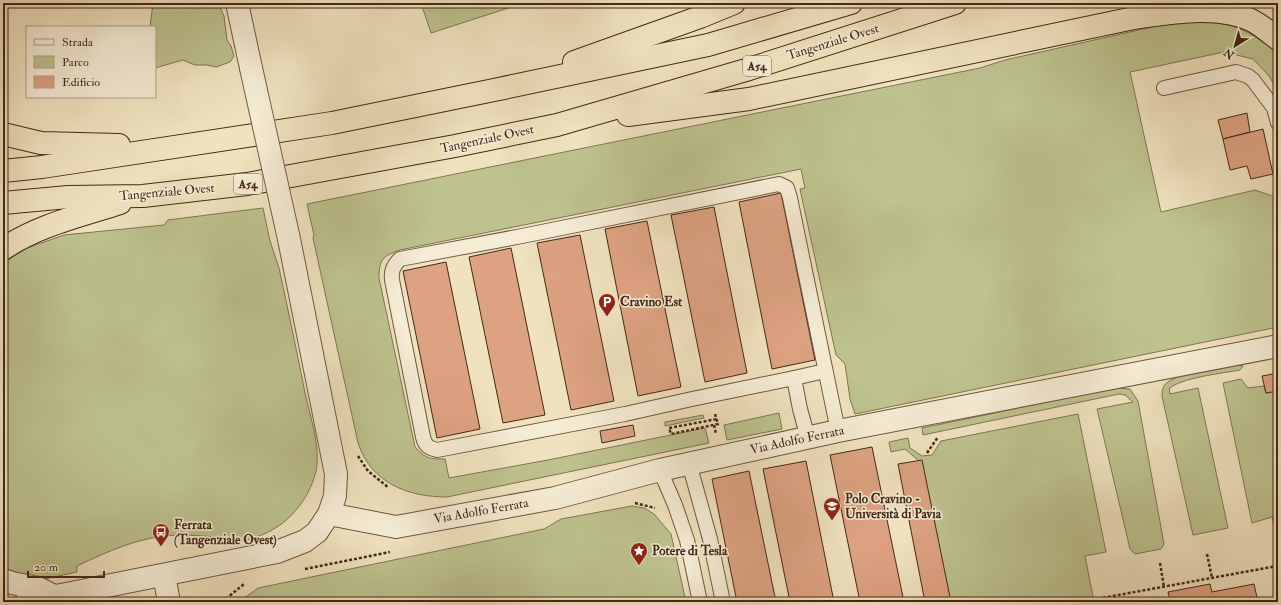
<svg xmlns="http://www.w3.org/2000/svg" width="1281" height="605" font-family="'IM FELL Double Pica',serif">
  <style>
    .green { fill: #bdc28f; stroke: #807552 }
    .building { fill: #dda282; stroke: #442816 }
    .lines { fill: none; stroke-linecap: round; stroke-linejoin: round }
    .lane-casing { stroke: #6f5640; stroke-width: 16 }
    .street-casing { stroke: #6f5640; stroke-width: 24 }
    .highway-casing { stroke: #442816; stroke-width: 24 }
    .path { stroke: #442816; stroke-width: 2.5; stroke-dasharray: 3 2; stroke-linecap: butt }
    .lane { stroke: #f5ecd5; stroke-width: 14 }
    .street { stroke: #f5ecd5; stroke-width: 22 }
    .highway { stroke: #f0e2bf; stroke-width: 22 }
    .street-bridge-casing { stroke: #6f5640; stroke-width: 24; stroke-linecap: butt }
    .street-bridge { stroke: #f5ecd5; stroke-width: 22 }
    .labels { text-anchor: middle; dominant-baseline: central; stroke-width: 3; stroke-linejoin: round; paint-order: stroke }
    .shield { fill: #f5ecd5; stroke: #79634f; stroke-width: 1 }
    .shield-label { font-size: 12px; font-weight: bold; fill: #442816 }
    .street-label { font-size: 13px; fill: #442816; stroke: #f5ecd5 }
    .poi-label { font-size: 13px; font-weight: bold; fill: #442816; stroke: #f5ecd5; text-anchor: start }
  </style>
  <rect width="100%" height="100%" fill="#f0e2bf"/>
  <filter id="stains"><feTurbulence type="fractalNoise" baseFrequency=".005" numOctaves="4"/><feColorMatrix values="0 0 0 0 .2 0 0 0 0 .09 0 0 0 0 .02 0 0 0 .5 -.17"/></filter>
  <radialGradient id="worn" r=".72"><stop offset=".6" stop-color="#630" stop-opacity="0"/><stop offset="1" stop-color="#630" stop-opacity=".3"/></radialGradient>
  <g class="green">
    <path d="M153 3H218L224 16 227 40 231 46 234 56 230 62 216 67 207 65H195L183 60 155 68V27H150Z"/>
    <path d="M421 3H524L431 33Z"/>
    <path d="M1185 22C1218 22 1237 22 1264 43 1269 46 1274 50 1277 56 1280 61 1278 88 1278 96L1276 88 1269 76 1253 59 1224 52 1130 72 1161 212 1255 190 1278 198V327L855 414 850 399 845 364 836 355 800 189 805 188 801 169 400 250C383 256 379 259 379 278L415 447C426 459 430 459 445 459L449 478 548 460 705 428 709 443 447 497C408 497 371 483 358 443L313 238 314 235 307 204 980 68 1005 60 1161 25Z"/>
    <path d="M263 208 270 241 279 268C288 310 297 352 305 393 310 416 321 448 316 471 311 493 296 515 277 527 266 534 248 542 235 541 231 541 227 539 223 538 211 536 199 536 187 535 146 534 113 549 77 566V572L40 580 3 569V263L27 248 64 235 164 225 168 220Z"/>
    <path d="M1238 365 1243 366 1240 370C1224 373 1179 378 1169 389L1170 394 1198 388 1228 528 1193 535 1162 396C1162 393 1162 389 1164 386 1171 373 1222 368 1238 365Z"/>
    <path d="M1241 379 1248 388 1264 386 1266 393 1278 391V541L1272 517 1252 523 1223 383Z"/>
    <path d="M1116 388 1130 389 1138 401 1164 544 1161 549 1135 554 1130 549 1097 409 1133 402 1125 395 1119 394 923 435 922 428Z"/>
    <path d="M779 413 782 429 727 440 724 425Z"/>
    <path d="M1078 414 1106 552 1085 556 1094 602H948L919 461 905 449 891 452 889 442 908 438 910 448 922 456 932 455 941 441Z"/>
    <path d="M703 415 704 418 665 426V422Z"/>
    <path d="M632 506 644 508 654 514 671 534 686 602H239L258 588 544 529 561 519Z"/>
  </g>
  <g class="building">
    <path d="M1247 113 1250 132 1223 139 1218 120Z"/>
    <path d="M1263 129 1273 174 1251 179 1247 166 1230 170 1223 139Z"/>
    <path d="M781 193 815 360 772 369 739 202Z"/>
    <path d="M714 207 747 373 705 382 671 215Z"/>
    <path d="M647 221 681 387 638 396 605 229Z"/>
    <path d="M580 235 614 401 571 410 537 243Z"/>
    <path d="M511 248 545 415 503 423 469 257Z"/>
    <path d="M446 262 480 429 437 438 403 271Z"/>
    <path d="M1278 373V391L1266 393 1262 376Z"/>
    <path d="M633 425 635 436 602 443 600 431Z"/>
    <path d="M872 447 904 602H860L830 455Z"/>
    <path d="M922 460 951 602H925L898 464Z"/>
    <path d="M806 461 834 602H790L763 469Z"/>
    <path d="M749 471 776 602H737L712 479Z"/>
    <path d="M1210 584 1212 592 1254 584 1258 602H1161L1170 600 1168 592Z"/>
  </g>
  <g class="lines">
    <defs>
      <g id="lane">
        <path d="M1164 88 1236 72 1248 76 1253 80 1274 108 1278 123"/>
        <path d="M794 378 825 371"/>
        <path d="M808 438 800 409 794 378 692 399 625 414 437 450C428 448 425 445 423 437L392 280C391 271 393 266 400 259L522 236 779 184 787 188 790 198 838 431"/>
        <path d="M689 463 710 539 723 602"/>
        <path d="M660 470 675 505 687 540 700 602"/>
      </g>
      <g id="street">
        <path d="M237 3 251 68"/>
        <path d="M329 514 396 527 555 498 660 470 838 431 1278 346"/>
        <path d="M164 575 169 602"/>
        <path d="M3 580 12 583 38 588 54 596"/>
        <path d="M26 602 277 552 305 541 317 532 329 514 335 496 336 474 289 239"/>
      </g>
      <g id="highway">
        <path d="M574 62 700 17 734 3"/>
        <path d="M628 115 749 99 1134 18C1170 13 1219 4 1253 21 1262 26 1270 33 1278 39"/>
        <path d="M3 134 41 143 119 145"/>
        <path d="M3 171 42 167 332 123 494 90 708 45 851 3"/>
        <path d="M3 203 68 197 143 196 247 184 455 146 557 125 746 70 955 3"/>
        <path d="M3 249C38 225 80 216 120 203"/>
      </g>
    </defs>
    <use href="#lane" class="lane-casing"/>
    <use href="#street" class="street-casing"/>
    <use href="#highway" class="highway-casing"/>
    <g class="path">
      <path d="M715 414 718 424 671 434 669 428 717 419"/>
      <path d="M714 425 716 434"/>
      <path d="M927 453 938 437"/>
      <path d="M358 456 368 471 389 488"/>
      <path d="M635 503 655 508"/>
      <path d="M1207 554 1212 578"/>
      <path d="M1160 563 1164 587"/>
      <path d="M305 569 390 552"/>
      <path d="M222 602 244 584"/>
      <path d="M1102 602V598L1277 566 1278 571"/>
    </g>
    <use href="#lane" class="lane"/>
    <use href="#street" class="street"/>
    <use href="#highway" class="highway"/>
    <defs>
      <path id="street-bridge" d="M251 68 289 239"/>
    </defs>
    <use href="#street-bridge" class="street-bridge-casing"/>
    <use href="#street-bridge" class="street-bridge"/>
  </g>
  <defs>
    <symbol id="parking-pin" viewBox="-11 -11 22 30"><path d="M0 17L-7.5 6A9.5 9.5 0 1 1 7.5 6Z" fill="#8f2418" stroke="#f5ecd5"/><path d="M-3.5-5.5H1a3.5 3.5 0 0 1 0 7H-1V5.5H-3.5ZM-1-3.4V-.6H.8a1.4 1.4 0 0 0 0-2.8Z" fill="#fff"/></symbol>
    <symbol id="university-pin" viewBox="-11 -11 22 30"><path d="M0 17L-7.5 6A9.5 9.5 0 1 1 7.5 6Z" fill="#8f2418" stroke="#f5ecd5"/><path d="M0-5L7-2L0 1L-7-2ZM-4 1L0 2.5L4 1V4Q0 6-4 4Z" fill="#fff"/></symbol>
    <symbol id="bus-pin" viewBox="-11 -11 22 30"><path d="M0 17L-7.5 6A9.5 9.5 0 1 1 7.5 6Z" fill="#8f2418" stroke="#f5ecd5"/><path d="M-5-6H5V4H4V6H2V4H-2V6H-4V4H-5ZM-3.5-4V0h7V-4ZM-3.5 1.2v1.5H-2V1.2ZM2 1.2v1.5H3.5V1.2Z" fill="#fff"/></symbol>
    <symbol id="sight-pin" viewBox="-11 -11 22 30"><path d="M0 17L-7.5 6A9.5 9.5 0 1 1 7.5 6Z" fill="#8f2418" stroke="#f5ecd5"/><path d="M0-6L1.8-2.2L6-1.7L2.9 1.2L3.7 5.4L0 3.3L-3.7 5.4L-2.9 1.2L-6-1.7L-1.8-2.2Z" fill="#fff"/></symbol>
  </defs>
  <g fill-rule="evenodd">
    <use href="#parking-pin" x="597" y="292" width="20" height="27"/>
    <use href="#university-pin" x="822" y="496" width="20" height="27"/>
    <use href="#bus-pin" x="151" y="522" width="20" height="27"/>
    <use href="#sight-pin" x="629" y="541" width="20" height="27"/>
  </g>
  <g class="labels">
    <g class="shield">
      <rect x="743" y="56" width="28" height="20" rx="3"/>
      <rect x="234" y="174" width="28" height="20" rx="3"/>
    </g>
    <g class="shield-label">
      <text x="757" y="66">A54</text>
      <text x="248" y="184">A54</text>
    </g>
    <g class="street-label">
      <text transform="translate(833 42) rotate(-17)">Tangenziale Ovest</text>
      <text transform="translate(487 139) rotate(-12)">Tangenziale Ovest</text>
      <text transform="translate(167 192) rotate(-5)">Tangenziale Ovest</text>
      <text transform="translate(797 440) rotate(-12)">Via Adolfo Ferrata</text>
      <text transform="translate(481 511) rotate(-10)">Via Adolfo Ferrata</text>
    </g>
    <g class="poi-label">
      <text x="620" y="302">Cravino Est</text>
      <text x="845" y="499">Polo Cravino -<tspan x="845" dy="15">Università di Pavia</tspan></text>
      <text x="174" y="525">Ferrata<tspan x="174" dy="15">(Tangenziale Ovest)</tspan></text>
      <text x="652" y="551">Potere di Tesla</text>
    </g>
  </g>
  <rect width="1281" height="605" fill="none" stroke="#f0e2bf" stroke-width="16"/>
  <rect x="4" y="4" width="1273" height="597" fill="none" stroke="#442816" stroke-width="2"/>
  <rect x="8" y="8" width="1265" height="589" fill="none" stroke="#442816"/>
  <rect x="26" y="26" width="130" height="72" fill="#f5ecd5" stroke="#ae9e89"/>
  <rect x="34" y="39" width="20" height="6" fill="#f5ecd5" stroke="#ae9e89"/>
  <text x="62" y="46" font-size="12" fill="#442816">Strada</text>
  <rect x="34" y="56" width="20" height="12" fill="#bdc28f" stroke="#ae9e89"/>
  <text x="62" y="66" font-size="12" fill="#442816">Parco</text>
  <rect x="34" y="76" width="20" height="12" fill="#dda282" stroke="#ae9e89"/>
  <text x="62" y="86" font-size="12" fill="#442816">Edificio</text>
  <g transform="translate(1235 46) rotate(217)" stroke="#f5ecd5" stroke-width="3" paint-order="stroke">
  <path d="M0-3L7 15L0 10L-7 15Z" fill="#442816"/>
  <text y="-6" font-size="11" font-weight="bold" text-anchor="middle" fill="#442816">N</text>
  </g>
  <path d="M28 571v6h76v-6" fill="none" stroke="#442816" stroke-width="2"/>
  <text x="34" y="571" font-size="12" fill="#442816" stroke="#f5ecd5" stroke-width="3" paint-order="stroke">20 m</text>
  <rect width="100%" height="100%" filter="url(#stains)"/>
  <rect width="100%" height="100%" fill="url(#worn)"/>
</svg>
